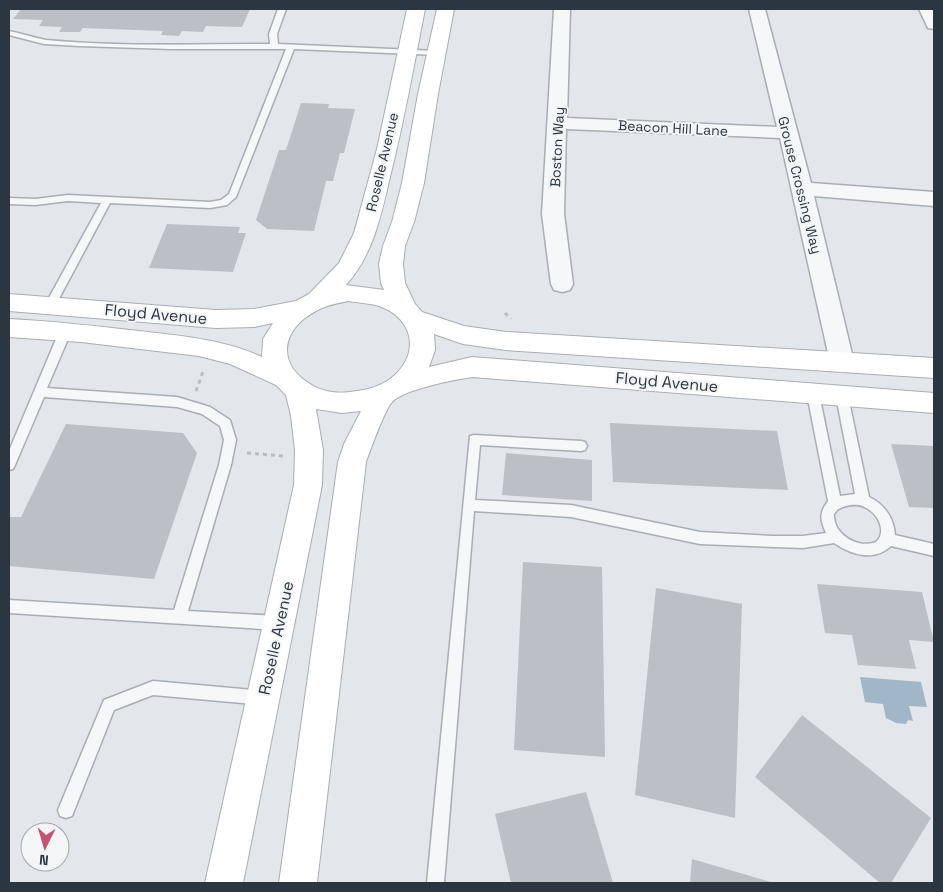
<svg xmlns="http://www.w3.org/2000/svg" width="943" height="892" font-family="'Space Grotesk',sans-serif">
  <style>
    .water { fill: #a1b7c7 }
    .building { fill: #bbc0c6 }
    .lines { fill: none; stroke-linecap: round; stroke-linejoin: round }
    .lane-casing { stroke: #a8aeb4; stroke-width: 3 }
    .street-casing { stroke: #a8aeb4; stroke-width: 3 }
    .secondary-casing { stroke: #a8aeb4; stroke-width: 2 }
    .path { stroke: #b9bdc2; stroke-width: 3; stroke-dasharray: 4 4; stroke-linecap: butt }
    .lane { fill: #f6f7f9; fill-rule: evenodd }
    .street { fill: #f6f7f9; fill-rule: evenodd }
    .secondary { fill: #fff; fill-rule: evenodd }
    .labels { text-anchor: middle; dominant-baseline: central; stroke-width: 4; stroke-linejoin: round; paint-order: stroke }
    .far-street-label { font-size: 14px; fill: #2c3641; stroke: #f3f5f7 }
    .street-label { font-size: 16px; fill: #2c3641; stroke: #f3f5f7 }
  </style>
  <rect width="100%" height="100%" fill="#e3e6ea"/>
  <path class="water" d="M860 677 921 682 927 707 909 706 913 721 908 720 906 724 896 723 886 718 883 704 865 702Z"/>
  <g class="building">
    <path d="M21 9H250L242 27 206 26 203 32 182 31 179 36 161 35 163 31 83 28 80 32H59L62 27 39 26 43 20 13 19Z"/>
    <path d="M301 103 329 104 328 108 355 109 344 153H340L333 181H326L314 231 267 229 256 220 279 150H286Z"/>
    <path d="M167 224 240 227 238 233H246L233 272 149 268Z"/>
    <path d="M610 423 777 431 788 490 613 482Z"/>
    <path d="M66 424 183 433 197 453 154 579 9 566V517H21Z"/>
    <path d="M891 444 934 446V508L909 507Z"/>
    <path d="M506 453 592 460V501L502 495Z"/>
    <path d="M523 562 602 567 605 757 514 750Z"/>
    <path d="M817 584 922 592 934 642 909 640 916 669 858 665 852 635 825 633Z"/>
    <path d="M656 588 742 604 735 818 635 795Z"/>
    <path d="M802 715 931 818 891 883H880L755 777Z"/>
    <path d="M586 792 613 883H511L495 814Z"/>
    <path d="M692 859 774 883H690Z"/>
  </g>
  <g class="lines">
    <defs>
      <g id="lane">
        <path d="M278 9H286L277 34 278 44 437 51 441 53 437 55 294 49 236 197 227 205 210 208 110 203 54 308H46L45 305 101 203 68 201 35 205 9 204V198L35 199 68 195 210 202 221 200 229 194 286 49H171L79 46 44 44 9 35V31C21 33 34 38 46 40 120 47 196 44 270 44L269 34Z"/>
        <path d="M65 328 71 332 47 388 177 397 210 407 230 420 236 440 231 465 188 611 279 616 284 618 286 623 284 628 279 630 9 613V600L174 610 219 465 224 440 220 426 202 414 177 407 44 397 15 465 13 469 9 470V451L59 332Z"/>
        <path d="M813 389 817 391 819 394 840 496 855 494 836 396 838 393H846L848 396 869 497C884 504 894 518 895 535L934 544V556L891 546C874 562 852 555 834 543L803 548 700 544 571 517 474 511 444 883H427L470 436 474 435 581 441 585 442 587 446 585 450 581 451 480 445 475 500 571 505 700 532 773 536H803L826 533C820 520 819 513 828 501L807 394 809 391ZM846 506C851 505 857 504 862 506 877 511 888 531 876 542 857 549 833 534 834 514L838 509Z"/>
        <path d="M153 681 263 691 268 693 271 698 268 703 263 705 153 695 114 710 72 816 66 818 60 816 58 810 104 700Z"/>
      </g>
      <g id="street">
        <path d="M554 9H570L567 118 777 127 749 9H765L811 183 934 192V206L814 196 854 362 851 368 842 371 833 368 830 362 780 138 566 129 564 214 573 284 570 290 562 292 554 290 551 284 542 214Z"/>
        <path d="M919 9H934V29L928 28Z"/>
      </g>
      <path id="secondary" d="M407 9H425C414 65 404 122 390 177 381 216 373 255 346 285L384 290 381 283 379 264 383 246 392 222 402 183 418 94 437 9H454L438 94 424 183 414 222 405 246 403 264 405 283 415 304 422 312 464 326 506 332 934 358V378L506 350 463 344 434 334 435 350 429 367 472 357 934 393V413L472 377C453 380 405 389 392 402 385 409 370 451 366 462L317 883H279L338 462 344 444 361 411 342 413 316 409 323 450 322 485 243 883H205L294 485 295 450 291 416 286 395 276 385 230 364 199 356 81 342 9 337V319C52 321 95 326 139 331 181 336 223 339 262 357L263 339 273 323 254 327 216 328 9 311V294L216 310 254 309 296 301 309 294 339 263 354 233 377 149ZM349 301C359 303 370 303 379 306 416 319 420 357 390 379 378 388 364 390 350 392 335 394 319 391 307 382 275 360 284 328 316 311 326 305 338 303 349 301Z"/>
    </defs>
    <use href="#lane" class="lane-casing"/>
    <use href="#street" class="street-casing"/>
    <use href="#secondary" class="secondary-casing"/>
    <g class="path">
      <path d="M505 313 511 319"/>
      <path d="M196 391 204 369"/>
      <path d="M247 453 283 456"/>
    </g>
    <use href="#lane" class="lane"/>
    <use href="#street" class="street"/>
    <use href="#secondary" class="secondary"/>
  </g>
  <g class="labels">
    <g class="far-street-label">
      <text transform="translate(673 128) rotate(3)">Beacon Hill Lane</text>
      <text transform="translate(557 147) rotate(-87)">Boston Way</text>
      <text transform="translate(382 162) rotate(-77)">Roselle Avenue</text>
      <text transform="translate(800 185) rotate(76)">Grouse Crossing Way</text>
    </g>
    <g class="street-label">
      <text transform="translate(156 314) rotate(5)">Floyd Avenue</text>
      <text transform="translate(667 382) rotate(5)">Floyd Avenue</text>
      <text transform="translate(276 638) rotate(-78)">Roselle Avenue</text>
    </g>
  </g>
  <rect width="943" height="892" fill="none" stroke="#2c3641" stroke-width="20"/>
  <g transform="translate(45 847) rotate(185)"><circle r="24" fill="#f3f5f7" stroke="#a3a9ae"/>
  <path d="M0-4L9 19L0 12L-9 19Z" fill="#c4536f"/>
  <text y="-8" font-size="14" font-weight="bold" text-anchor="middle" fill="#2c3641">N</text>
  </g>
</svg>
